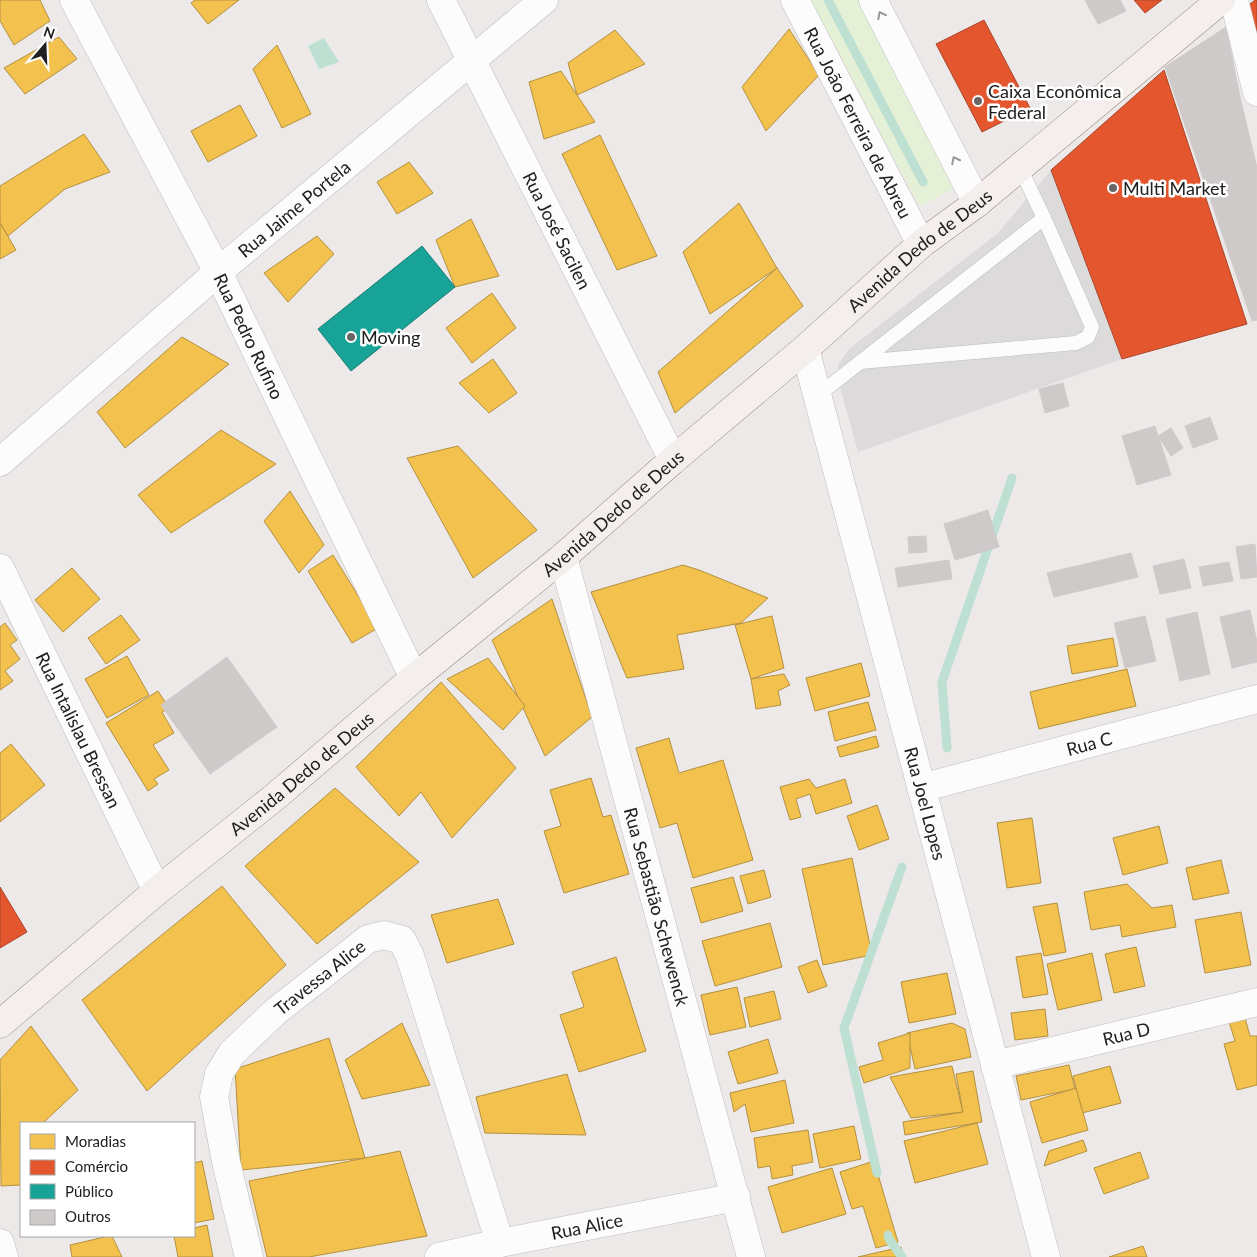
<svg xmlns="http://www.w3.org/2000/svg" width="1257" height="1257" font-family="Lato,sans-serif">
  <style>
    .religious { fill: #dcdada }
    .park { fill: #e5f1d6 }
    .water { fill: #bde0d3 }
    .homes { fill: #f2c14e; stroke: #b39140 }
    .shops { fill: #e4572e; stroke: #a9462a }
    .public { fill: #17a398; stroke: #1a7c74 }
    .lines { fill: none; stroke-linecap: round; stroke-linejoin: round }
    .stream { stroke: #bde0d3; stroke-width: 9 }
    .building { fill: #cfcaca; stroke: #d1cacb }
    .lane-casing { stroke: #bebcbc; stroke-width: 15 }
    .street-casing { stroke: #bebcbc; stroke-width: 29 }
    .secondary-casing { stroke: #988c80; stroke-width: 29 }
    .lane { stroke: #fcfcfc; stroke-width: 14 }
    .street { stroke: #fcfcfc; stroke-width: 28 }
    .secondary { stroke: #f4efec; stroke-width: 28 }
    .oneway { stroke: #999 }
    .poi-dot { fill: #686666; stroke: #fff; stroke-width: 2 }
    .labels { text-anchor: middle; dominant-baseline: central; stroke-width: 5; stroke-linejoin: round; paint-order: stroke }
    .poi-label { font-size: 18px; fill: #202020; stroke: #fff; text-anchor: start }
    .street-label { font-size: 18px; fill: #202020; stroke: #fff }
  </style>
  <rect width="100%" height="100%" fill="#eee9e9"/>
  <path class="religious" d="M1051 170 1122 359 858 452 839 383 838 365 849 349 998 233Z"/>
  <path class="park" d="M810 0H859L954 188 920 207Z"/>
  <path class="water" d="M324 38 339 62 319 69 308 46Z"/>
  <g class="homes">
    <path d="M0 0H40L50 21 14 45 0 21Z"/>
    <path d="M195 0H239L208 24 191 3Z"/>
    <path d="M789 29 819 75 766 131 742 87Z"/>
    <path d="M615 30 645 64 577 95 568 63Z"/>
    <path d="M59 37 77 59 25 94 4 68Z"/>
    <path d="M277 45 311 114 282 128 253 69Z"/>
    <path d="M561 71 595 122 544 139 529 82Z"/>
    <path d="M240 105 257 136 208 162 191 131Z"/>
    <path d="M84 134 110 172 65 189 8 236 0 223V186Z"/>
    <path d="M600 135 657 256 617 270 562 154Z"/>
    <path d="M409 162 433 193 397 214 377 182Z"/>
    <path d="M739 203 777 268 710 314 683 252Z"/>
    <path d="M471 219 499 276 455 287 436 240Z"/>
    <path d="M0 223 16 250 0 259Z"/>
    <path d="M317 236 334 254 288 302 264 273Z"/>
    <path d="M777 268 803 306 675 413 658 372Z"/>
    <path d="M492 293 516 328 472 363 446 328Z"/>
    <path d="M182 337 229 364 125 448 97 412Z"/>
    <path d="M493 359 517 393 489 413 459 383Z"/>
    <path d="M221 430 276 464 171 533 138 495Z"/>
    <path d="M458 446 537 530 473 578 407 458Z"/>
    <path d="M290 491 324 545 299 573 264 521Z"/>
    <path d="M333 555 378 628 352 643 308 571Z"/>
    <path d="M683 565 699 570 768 598 741 623 677 635 684 669 627 678 591 592Z"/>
    <path d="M72 568 100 599 63 632 35 600Z"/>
    <path d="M552 599 592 717 545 756 492 640Z"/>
    <path d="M121 615 140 640 106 664 88 638Z"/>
    <path d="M772 616 784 668 751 679 735 625Z"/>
    <path d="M5 623 17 640 10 645 20 659 5 671 13 681 0 690V627Z"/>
    <path d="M1113 638 1118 666 1072 674 1067 646Z"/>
    <path d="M127 656 149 695 107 718 85 679Z"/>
    <path d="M488 658 525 706 503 730 447 679Z"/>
    <path d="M861 663 870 696 815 711 806 678Z"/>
    <path d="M1127 669 1136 706 1039 729 1030 692Z"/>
    <path d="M784 674 790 685 778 691 781 705 756 709 751 679Z"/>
    <path d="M441 682 516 768 452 838 421 792 399 816 356 767Z"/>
    <path d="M158 691 169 708 162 712 174 733 153 745 169 770 154 779 158 784 148 791 106 723Z"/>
    <path d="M868 702 876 730 835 741 828 712Z"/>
    <path d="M876 736 879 747 840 757 837 747Z"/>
    <path d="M669 738 679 773 723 760 753 860 693 878 677 823 660 828 636 748Z"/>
    <path d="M11 744 45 785 0 822V753Z"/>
    <path d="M591 778 603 817 611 815 629 874 564 893 544 831 561 826 550 790Z"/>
    <path d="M809 779 816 788 845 779 852 803 816 814 810 794 796 799 801 817 790 820 780 787Z"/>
    <path d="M335 788 419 862 317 944 245 866Z"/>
    <path d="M877 805 889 839 859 850 847 816Z"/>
    <path d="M1032 818 1041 883 1007 888 997 823Z"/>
    <path d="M1159 826 1168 863 1123 875 1113 838Z"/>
    <path d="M852 858 872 955 823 965 802 869Z"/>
    <path d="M1221 860 1229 893 1193 900 1186 868Z"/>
    <path d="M764 870 771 897 748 904 740 876Z"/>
    <path d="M733 877 743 911 701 923 691 888Z"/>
    <path d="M1127 884 1152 908 1172 905 1176 927 1122 937 1120 925 1091 930 1084 892Z"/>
    <path d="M222 886 286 965 147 1091 82 1000Z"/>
    <path d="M498 899 514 944 447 963 431 915Z"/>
    <path d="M1057 903 1066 952 1044 956 1033 907Z"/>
    <path d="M1241 912 1251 965 1205 973 1195 920Z"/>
    <path d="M770 923 782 967 715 986 702 941Z"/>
    <path d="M1136 947 1145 986 1114 993 1105 954Z"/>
    <path d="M1041 953 1048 994 1023 998 1016 957Z"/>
    <path d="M1092 953 1102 1000 1058 1010 1047 964Z"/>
    <path d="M616 957 646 1051 579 1072 560 1015 584 1007 572 972Z"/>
    <path d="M817 960 827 986 808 993 798 967Z"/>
    <path d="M947 973 956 1014 909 1023 901 982Z"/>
    <path d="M737 987 746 1027 710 1035 701 995Z"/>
    <path d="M774 991 781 1019 750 1027 744 998Z"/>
    <path d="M1045 1009 1048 1036 1015 1040 1011 1013Z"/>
    <path d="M1245 1018 1250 1036H1257V1085L1237 1090 1224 1044 1235 1041 1229 1022Z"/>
    <path d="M402 1023 430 1085 362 1099 345 1060Z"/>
    <path d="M952 1023 965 1029 971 1057 915 1069 907 1033Z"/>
    <path d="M31 1026 78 1090 43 1123H21V1185L1 1186 0 1060Z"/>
    <path d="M910 1033V1068L864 1083 859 1067 883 1060 878 1043Z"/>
    <path d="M329 1038 365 1158 241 1170 235 1069Z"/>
    <path d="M768 1039 778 1073 738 1084 728 1052Z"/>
    <path d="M1069 1065 1075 1089 1021 1100 1016 1076Z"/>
    <path d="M952 1066 963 1112 911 1118 890 1077Z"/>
    <path d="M1110 1066 1121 1103 1082 1113 1073 1076Z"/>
    <path d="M973 1071 982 1122 905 1135 903 1122 963 1112 956 1074Z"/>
    <path d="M567 1074 586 1135 485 1133 476 1097Z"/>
    <path d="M785 1080 794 1123 751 1132 745 1104 734 1112 730 1093Z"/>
    <path d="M1076 1088 1088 1130 1042 1143 1030 1102Z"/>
    <path d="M977 1123 988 1164 915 1183 904 1141Z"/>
    <path d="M854 1126 861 1159 820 1168 813 1134Z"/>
    <path d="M808 1130 813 1162 792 1166 793 1175 772 1179 770 1166 758 1168 754 1138Z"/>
    <path d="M1083 1140 1087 1151 1044 1166 1049 1151Z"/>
    <path d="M400 1151 427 1236 309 1257H267L249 1181Z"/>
    <path d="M1140 1152 1149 1178 1104 1194 1094 1168Z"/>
    <path d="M202 1161 214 1219 194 1223V1163Z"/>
    <path d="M874 1161 898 1242 876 1248 863 1206 852 1209 840 1172Z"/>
    <path d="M832 1168 846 1214 782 1233 768 1187Z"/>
    <path d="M207 1225 213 1257H178L174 1236H194V1228Z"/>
    <path d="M109 1236H112L122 1257H72L70 1245Z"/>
    <path d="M1143 1246 1147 1257H1109Z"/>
    <path d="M901 1247 903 1257H858Z"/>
  </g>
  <g class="shops">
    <path d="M1134 0H1162L1145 13Z"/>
    <path d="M1255 0H1257V78L1244 9Z"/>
    <path d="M984 20 1030 108 982 132 936 44Z"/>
    <path d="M1164 70 1247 324 1122 359 1051 170Z"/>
    <path d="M0 887 27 932 0 948Z"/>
  </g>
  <path class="public" d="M422 246 455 287 351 371 318 329Z"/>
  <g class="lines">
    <g class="stream">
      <path d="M828 0 923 182"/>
      <path d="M947 748 942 682 1012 478"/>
      <path d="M877 1173 844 1028 902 867"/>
      <path d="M888 1235 889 1239 902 1257"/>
    </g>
  </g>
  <g class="building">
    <path d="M1085 0H1120L1126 11 1098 24Z"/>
    <path d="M1226 27 1240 97 1257 168V320L1252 321 1165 67Z"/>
    <path d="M1063 383 1069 406 1045 413 1039 389Z"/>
    <path d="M1210 417 1218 439 1193 448 1185 426Z"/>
    <path d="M1155 426 1171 475 1137 485 1122 436Z"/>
    <path d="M1171 428 1183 448 1171 456 1158 436Z"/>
    <path d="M988 510 999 547 955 560 944 524Z"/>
    <path d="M926 536 927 552 909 553 908 537Z"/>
    <path d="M1255 544 1257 577 1241 579 1236 547Z"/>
    <path d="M1131 553 1138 577 1054 597 1047 573Z"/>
    <path d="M1184 559 1191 588 1160 594 1153 566Z"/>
    <path d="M949 560 952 579 898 587 895 568Z"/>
    <path d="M1229 562 1233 581 1203 586 1199 567Z"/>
    <path d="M1250 610 1257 642V662L1232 668 1220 617Z"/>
    <path d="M1197 612 1210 674 1180 681 1166 619Z"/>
    <path d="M1145 616 1156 661 1125 668 1114 623Z"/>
    <path d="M227 657 277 727 210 774 161 705Z"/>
  </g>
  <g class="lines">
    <defs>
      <g id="lane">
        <path d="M860 362 1076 343 1088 337 1092 327 1044 218 1020 168"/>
        <path d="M817 396 1044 218"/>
      </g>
      <g id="street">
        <path id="s1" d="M74 0 218 272 414 678"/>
        <path id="s2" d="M441 0 673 460"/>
        <path id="s3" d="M795 0 921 244"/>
        <path d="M873 0 977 203"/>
        <path d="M1234 0 1257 92"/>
        <path id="s4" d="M805 349 1046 1257"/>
        <path id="s5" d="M0 462 218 272 544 0"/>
        <path id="s6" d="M563 557 751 1257"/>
        <path id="s7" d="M0 568 157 891"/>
        <path id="s8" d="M921 788 1257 699"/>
        <path id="s9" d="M995 1065 1257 1002"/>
        <path d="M0 1243 4 1257"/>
        <path id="s10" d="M249 1257 226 1162 214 1097 219 1074 232 1053 275 1012 368 939 384 935 402 940 410 956 500 1243"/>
        <path id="s11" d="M439 1257 500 1243 736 1197"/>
      </g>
      <g id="secondary">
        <path id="s12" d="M0 1024 157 891 276 796 414 678 563 557 673 460 805 349 921 244 977 203 1221 0"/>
      </g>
    </defs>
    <use href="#lane" class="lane-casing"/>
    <use href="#street" class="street-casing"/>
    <use href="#secondary" class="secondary-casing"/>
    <use href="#lane" class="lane"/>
    <use href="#street" class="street"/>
    <use href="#secondary" class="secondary"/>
  </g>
  <defs><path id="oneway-chevron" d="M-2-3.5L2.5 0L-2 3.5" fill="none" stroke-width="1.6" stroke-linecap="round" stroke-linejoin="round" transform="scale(1.25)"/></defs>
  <g class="oneway">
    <use href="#oneway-chevron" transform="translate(881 15) rotate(-117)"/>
    <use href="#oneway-chevron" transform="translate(955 160) rotate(-117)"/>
  </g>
  <g class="poi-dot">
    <circle cx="978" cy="101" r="5"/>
    <circle cx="1113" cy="188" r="5"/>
    <circle cx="351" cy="337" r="5"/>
  </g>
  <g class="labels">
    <g class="poi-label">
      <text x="988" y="91">Caixa Econômica<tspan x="988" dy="21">Federal</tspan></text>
      <text x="1123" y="188">Multi Market</text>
      <text x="361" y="337">Moving</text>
    </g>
    <g class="street-label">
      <text stroke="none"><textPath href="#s3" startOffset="138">Rua João Ferreira de Abreu</textPath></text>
      <text stroke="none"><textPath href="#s5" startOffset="388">Rua Jaime Portela</textPath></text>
      <text stroke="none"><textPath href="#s2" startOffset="258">Rua José Sacilen</textPath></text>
      <text stroke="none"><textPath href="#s12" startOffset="1202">Avenida Dedo de Deus</textPath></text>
      <text stroke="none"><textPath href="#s1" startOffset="379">Rua Pedro Rufino</textPath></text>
      <text stroke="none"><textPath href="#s12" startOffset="798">Avenida Dedo de Deus</textPath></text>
      <text stroke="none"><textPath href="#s7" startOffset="180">Rua Intalislau Bressan</textPath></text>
      <text stroke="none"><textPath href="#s8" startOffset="174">Rua C</textPath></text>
      <text stroke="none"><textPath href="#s12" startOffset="392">Avenida Dedo de Deus</textPath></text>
      <text stroke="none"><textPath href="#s4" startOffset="470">Rua Joel Lopes</textPath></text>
      <text stroke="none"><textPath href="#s6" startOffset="362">Rua Sebastião Schewenck</textPath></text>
      <text stroke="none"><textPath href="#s10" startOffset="328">Travessa Alice</textPath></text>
      <text stroke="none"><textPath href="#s9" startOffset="135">Rua D</textPath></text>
      <text stroke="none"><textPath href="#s11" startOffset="151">Rua Alice</textPath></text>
    </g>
  </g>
  <rect x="20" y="1122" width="175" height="115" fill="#ffffff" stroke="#a6a6a6"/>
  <rect x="30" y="1134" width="25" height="15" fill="#f2c14e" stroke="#a6a6a6"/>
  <text x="65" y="1147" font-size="15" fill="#202020">Moradias</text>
  <rect x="30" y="1160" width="25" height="15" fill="#e4572e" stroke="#a6a6a6"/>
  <text x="65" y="1172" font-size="15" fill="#202020">Comércio</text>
  <rect x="30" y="1184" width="25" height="15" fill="#17a398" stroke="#a6a6a6"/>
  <text x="65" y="1197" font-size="15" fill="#202020">Público</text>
  <rect x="30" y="1210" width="25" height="15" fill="#cfcaca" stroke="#a6a6a6"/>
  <text x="65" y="1222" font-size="15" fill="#202020">Outros</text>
  <g transform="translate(45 45) rotate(19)" stroke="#ffffff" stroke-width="4" paint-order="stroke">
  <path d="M0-4L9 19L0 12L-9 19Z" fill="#202020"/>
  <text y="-8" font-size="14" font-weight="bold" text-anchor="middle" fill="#202020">N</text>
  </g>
</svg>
